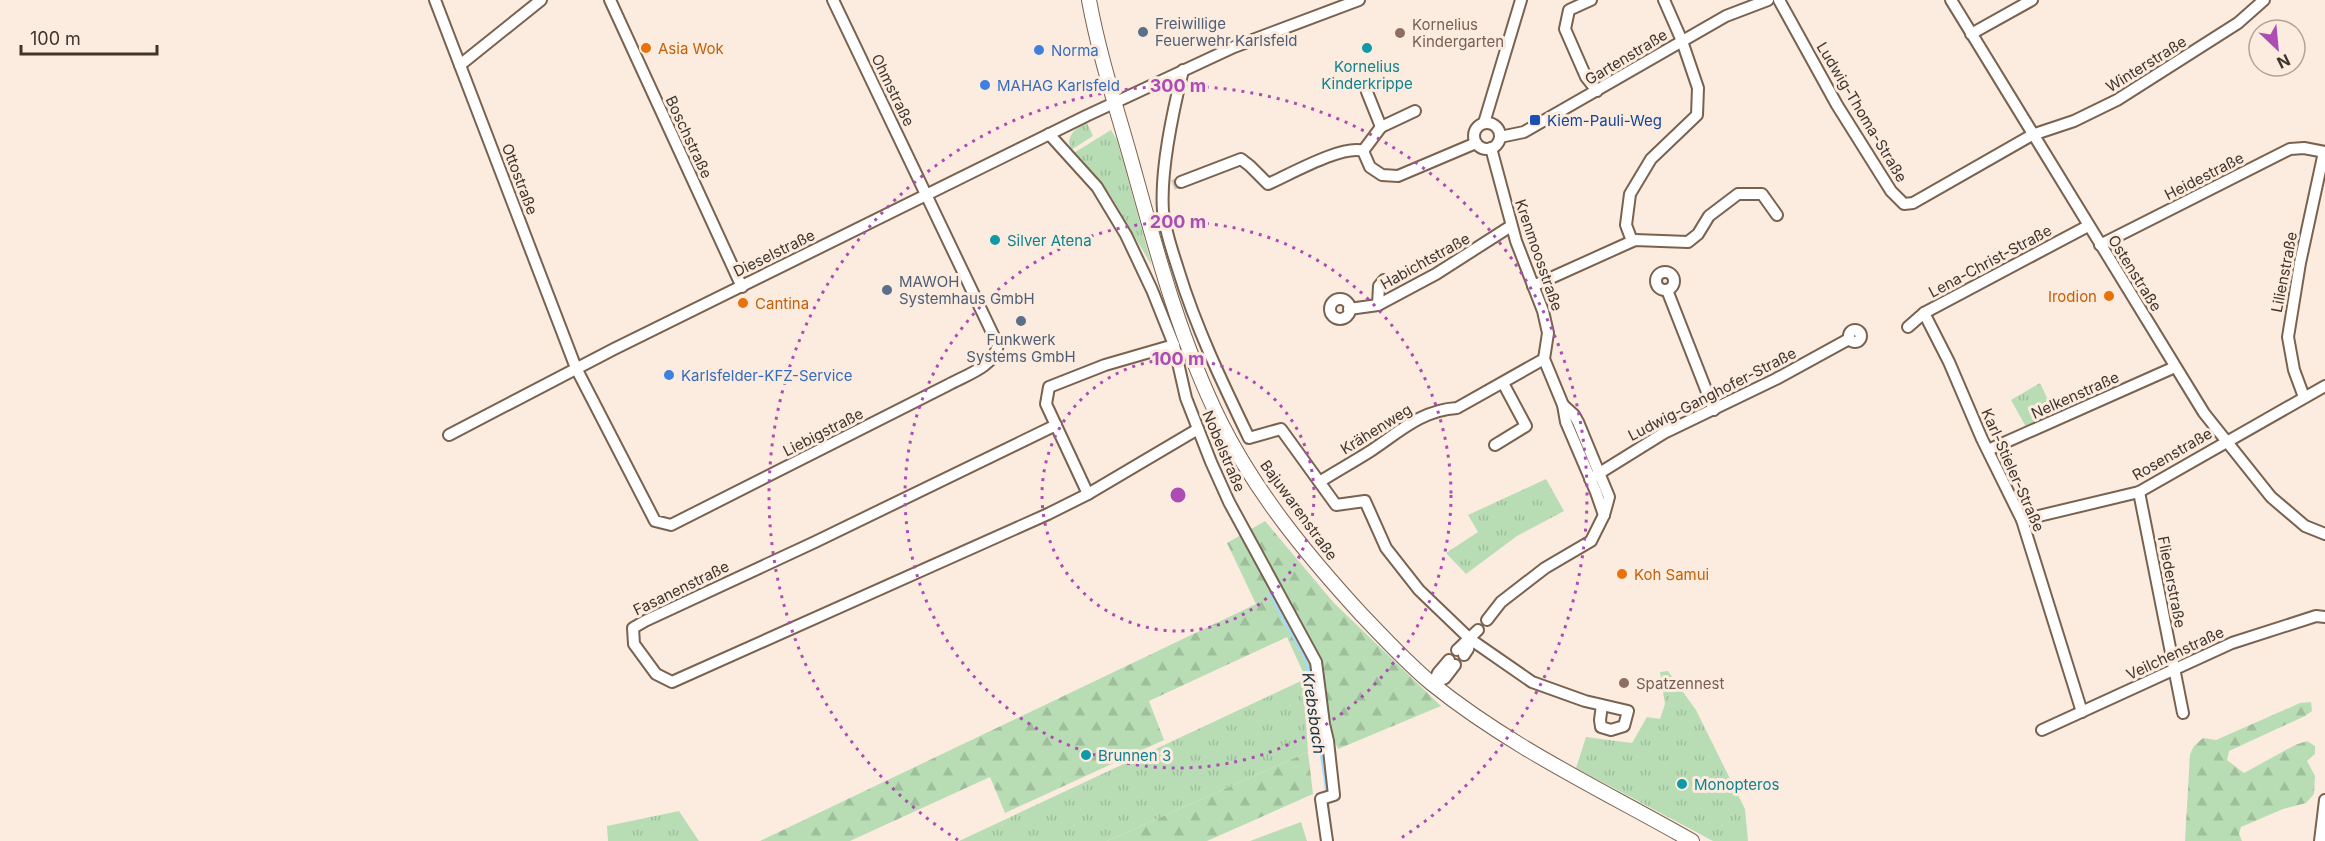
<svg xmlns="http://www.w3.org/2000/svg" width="2325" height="841" font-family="Inter,sans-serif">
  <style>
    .grass { fill: url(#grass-tufts) }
    .forest { fill: url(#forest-firs) }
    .pitch { fill: #b8ddb5 }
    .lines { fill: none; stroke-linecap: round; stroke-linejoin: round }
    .stream { stroke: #a5dafb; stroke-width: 3 }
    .minor-tunnel { stroke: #d6c7bb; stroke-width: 10; stroke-dasharray: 10 5; stroke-linecap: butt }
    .minor-casing { stroke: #79624f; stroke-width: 14 }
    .major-casing { stroke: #79624f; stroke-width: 16 }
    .minor { stroke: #fff; stroke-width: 10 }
    .major { stroke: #fff; stroke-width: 14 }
    .ring { fill: none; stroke: #ad4cb4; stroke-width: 3; stroke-dasharray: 3 6 }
    .service-dot { fill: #5c6f8a; stroke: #fcecdf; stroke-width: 2 }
    .education-dot { fill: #8d6e63; stroke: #fcecdf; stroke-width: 2 }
    .food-dot { fill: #e8710a; stroke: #fcecdf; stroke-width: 2 }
    .culture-dot { fill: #0f9aa8; stroke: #fcecdf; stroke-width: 2 }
    .shop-dot { fill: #3f7fe0; stroke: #fcecdf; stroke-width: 2 }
    .transit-dot { fill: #1a4fb4; stroke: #fcecdf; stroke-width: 2 }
    .labels { text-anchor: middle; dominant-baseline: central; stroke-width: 6; stroke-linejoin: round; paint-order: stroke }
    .service-label { font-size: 15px; fill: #4e5e75; stroke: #fcecdf; text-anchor: start }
    .education-label { font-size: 15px; fill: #785e54; stroke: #fcecdf; text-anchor: start }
    .food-label { font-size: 15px; fill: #c56008; stroke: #fcecdf; text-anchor: start }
    .shop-label { font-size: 15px; fill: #366cbe; stroke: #fcecdf; text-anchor: start }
    .street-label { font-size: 15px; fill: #3f352d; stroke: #fcecdf }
    .culture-label { font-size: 15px; fill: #0d838f; stroke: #fcecdf; text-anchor: start }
    .transit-label { font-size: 15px; fill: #164399; stroke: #fcecdf; text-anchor: start }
    .water-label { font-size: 16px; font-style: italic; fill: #113041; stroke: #fcecdf }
    .centre { fill: #ad4cb4; stroke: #fcecdf; stroke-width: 3 }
    .ring-label { font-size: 18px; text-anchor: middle; font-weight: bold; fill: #ad4cb4; stroke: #fcecdf; stroke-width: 6; stroke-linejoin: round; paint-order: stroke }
  </style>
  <defs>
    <pattern id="grass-tufts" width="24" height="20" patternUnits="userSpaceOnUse" patternTransform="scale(1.5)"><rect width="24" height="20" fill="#b8ddb5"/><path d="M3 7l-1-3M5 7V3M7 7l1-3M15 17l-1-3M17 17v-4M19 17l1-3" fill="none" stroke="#9fbe9c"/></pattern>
    <pattern id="forest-firs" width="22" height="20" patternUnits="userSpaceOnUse" patternTransform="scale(1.5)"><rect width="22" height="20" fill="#b8ddb5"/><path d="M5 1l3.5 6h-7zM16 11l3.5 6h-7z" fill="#9fbe9c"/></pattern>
  </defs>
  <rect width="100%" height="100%" fill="#fcecdf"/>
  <g class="grass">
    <path d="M1087 123 1093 136 1071 150C1066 135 1074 129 1087 123Z"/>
    <path d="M1111 130 1117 140 1152 266 1109 193 1072 154Z"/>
    <path d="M2040 383 2055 415 2026 427 2011 400Z"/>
    <path d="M1546 479 1564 511 1517 536 1466 574 1446 553 1478 532 1468 515Z"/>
    <path d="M1668 671 1696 710 1745 809 1748 841H1713L1576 768 1586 737 1632 743 1647 717 1660 719 1665 704 1660 672Z"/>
    <path d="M1303 680 1308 752 1107 841H959Z"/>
    <path d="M679 811 699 841H608L607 826Z"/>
  </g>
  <g class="forest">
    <path d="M1265 521 1334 603 1441 706 1338 749 1287 637 1149 701 1164 740 1005 813 990 777 850 841H760L1256 604 1227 543Z"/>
    <path d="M2311 702 2312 711 2305 716 2229 751 2227 760 2244 773 2295 745 2307 741 2315 746V754L2307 761 2315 776 2314 794 2306 803 2283 809 2241 827 2239 834 2242 841H2185L2190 754 2194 746 2203 738 2216 740 2300 703Z"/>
    <path d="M1308 752 1313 794 1207 841H1107Z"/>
  </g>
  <path class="pitch" d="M1301 822 1307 841H1250Z"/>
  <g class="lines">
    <path class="stream" d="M1270 594 1306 660 1325 778 1332 841"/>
    <path class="minor-tunnel" d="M1173 185 1181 182"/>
    <defs>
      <g id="minor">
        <path d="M435 0 576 368 655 521 671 525 948 385C966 375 994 367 998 345L833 0"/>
        <path d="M610 0 742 287"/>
        <path d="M1591 0 1569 10 1565 29 1586 77 1597 91"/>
        <path d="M1779 0 1837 105 1891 191 1904 204 1913 203 2032 135 2074 121 2117 100 2238 23 2264 0"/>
        <path d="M1951 0 2204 413 2271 497 2305 526 2325 534"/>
        <path d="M1971 34 2032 0"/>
        <path d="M460 65 541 0"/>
        <path d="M1183 70C1173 111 1160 169 1163 211 1165 231 1172 250 1178 269 1196 328 1222 382 1249 438L1281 429 1336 505 1365 501 1386 548 1419 590 1470 639 1532 682 1585 701 1628 711 1624 726 1611 730 1601 727 1600 720 1602 705"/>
        <path d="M1367 92 1381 127"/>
        <path d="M1484 123 1521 0"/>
        <circle cx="1487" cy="136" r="13"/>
        <path d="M1049 134 1097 187 1126 235 1152 290 1174 345 1186 398 1211 462 1229 502 1316 662 1324 724 1328 741 1334 795 1321 799 1327 841"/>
        <path d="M1500 137 1524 132 1726 16 1768 0"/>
        <path d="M1491 148 1516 241 1543 311 1548 333 1544 359 1563 405 1566 422 1596 492 1604 515"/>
        <path d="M1363 151 1381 127 1415 111"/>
        <path d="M1181 182 1241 159 1250 166 1268 184C1289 175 1343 144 1363 151L1370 167 1382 175 1398 176 1476 143"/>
        <path d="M1632 241 1626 225 1630 194 1651 159 1697 115 1698 88 1682 41 1664 0"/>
        <path d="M2100 245 2290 149 2304 148 2325 152"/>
        <circle cx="1665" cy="281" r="9"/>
        <path d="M1533 286 1635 240 1688 242 1698 234 1709 216 1738 194H1762L1777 215"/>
        <path d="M1667 290 1714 410"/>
        <circle cx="1340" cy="309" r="10"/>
        <path d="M1378 305 1379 286 1384 280"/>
        <path d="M1349 309 1378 305 1436 274 1511 226"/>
        <path d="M1924 313 1949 362 1982 439 2022 520 2082 712"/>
        <path d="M1908 327 1924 313 2088 226"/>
        <circle cx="1855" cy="336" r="6"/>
        <path d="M2304 397 2294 370 2288 337 2300 263 2324 152"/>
        <path d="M1056 425 815 542 645 621 633 628 634 644 656 674 672 682 1048 514 1088 494 1198 429"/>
        <path d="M449 435 614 349 1086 116 1234 47 1359 0"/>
        <path d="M1495 445 1526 426 1503 383"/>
        <path d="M1988 450 2175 367"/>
        <path d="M1590 479 1664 433 1776 379 1849 339"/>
        <path d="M1321 481C1337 471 1353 462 1369 452 1398 433 1421 410 1457 408L1544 359"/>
        <path d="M2139 492 2183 713"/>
        <path d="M1088 494 1046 404 1049 387 1105 365 1174 345"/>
        <path d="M2022 520 2139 492 2325 386"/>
        <path d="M1487 620 1501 602 1545 568 1591 541 1604 515 1609 497 1578 422 1574 415 1563 405"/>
        <path d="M1457 650 1478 630"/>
        <path d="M1464 655 1468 649 1470 639"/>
        <path d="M1433 684 1445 678 1455 665"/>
        <path d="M1433 684 1438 673 1449 660"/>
        <path d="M2042 730 2232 643 2316 616 2325 617"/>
        <path d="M2320 841 2325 800"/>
      </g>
      <path id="major" d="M1089 0C1099 55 1117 109 1132 163 1156 250 1180 340 1220 421 1256 493 1307 555 1361 614 1383 637 1406 662 1431 683 1510 747 1604 791 1692 841"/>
    </defs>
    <use href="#minor" class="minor-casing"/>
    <use href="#major" class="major-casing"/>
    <use href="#minor" class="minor"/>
    <use href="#major" class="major"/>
  </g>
  <g class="ring">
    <circle cx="1178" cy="495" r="136"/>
    <circle cx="1178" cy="495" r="273"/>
    <path d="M958 840A409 409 0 1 1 1398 840"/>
  </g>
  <g class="service-dot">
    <circle cx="1143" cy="32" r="6"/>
    <circle cx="887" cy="290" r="6"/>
    <circle cx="1021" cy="321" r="6"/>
  </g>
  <g class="education-dot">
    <circle cx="1400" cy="33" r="6"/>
    <circle cx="1624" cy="683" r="6"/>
  </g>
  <g class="food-dot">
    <circle cx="646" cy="48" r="6"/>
    <circle cx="2109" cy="296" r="6"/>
    <circle cx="743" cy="303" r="6"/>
    <circle cx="1622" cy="574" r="6"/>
  </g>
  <g class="culture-dot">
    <circle cx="1367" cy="48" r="6"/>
    <circle cx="995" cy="240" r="6"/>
    <circle cx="1086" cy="755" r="6"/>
    <circle cx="1682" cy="784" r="6"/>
  </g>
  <g class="shop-dot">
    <circle cx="1039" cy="50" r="6"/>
    <circle cx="985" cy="85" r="6"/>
    <circle cx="669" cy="375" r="6"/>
  </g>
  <rect class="transit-dot" x="1529" y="114" width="12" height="12" rx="3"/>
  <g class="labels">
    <g class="service-label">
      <text x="1155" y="23">Freiwillige<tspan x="1155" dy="17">Feuerwehr Karlsfeld</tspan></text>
      <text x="899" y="281">MAWOH<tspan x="899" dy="17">Systemhaus GmbH</tspan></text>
      <text x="1021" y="339" text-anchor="middle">Funkwerk<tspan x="1021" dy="17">Systems GmbH</tspan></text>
    </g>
    <g class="education-label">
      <text x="1412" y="24">Kornelius<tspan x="1412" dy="17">Kindergarten</tspan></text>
      <text x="1636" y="683">Spatzennest</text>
    </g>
    <g class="food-label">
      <text x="658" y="48">Asia Wok</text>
      <text x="2097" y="296" text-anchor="end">Irodion</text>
      <text x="755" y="303">Cantina</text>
      <text x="1634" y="574">Koh Samui</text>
    </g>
    <g class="shop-label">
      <text x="1051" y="50">Norma</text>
      <text x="997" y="85">MAHAG Karlsfeld</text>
      <text x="681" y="375">Karlsfelder-KFZ-Service</text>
    </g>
    <g class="street-label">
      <text transform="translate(1626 57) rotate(-31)">Gartenstraße</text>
      <text transform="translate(2146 64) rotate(-32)">Winterstraße</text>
      <text transform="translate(893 90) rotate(64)">Ohmstraße</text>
      <text transform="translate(1862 112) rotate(59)">Ludwig-Thoma-Straße</text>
      <text transform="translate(689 137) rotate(65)">Boschstraße</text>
      <text transform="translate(2204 176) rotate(-27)">Heidestraße</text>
      <text transform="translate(520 179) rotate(69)">Ottostraße</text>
      <text transform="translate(774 253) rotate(-26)">Dieselstraße</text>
      <text transform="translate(1539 255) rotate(71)">Krenmoosstraße</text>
      <text transform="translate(1425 261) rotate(-29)">Habichtstraße</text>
      <text transform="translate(1990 261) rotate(-28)">Lena-Christ-Straße</text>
      <text transform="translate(2284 272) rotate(-79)">Lilienstraße</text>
      <text transform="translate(2135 273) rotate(58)">Ostenstraße</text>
      <text transform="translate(1712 394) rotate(-27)">Ludwig-Ganghofer-Straße</text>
      <text transform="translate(2075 395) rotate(-24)">Nelkenstraße</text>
      <text transform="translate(1376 429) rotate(-32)">Krähenweg</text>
      <text transform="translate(823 432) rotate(-27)">Liebigstraße</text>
      <text transform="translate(1224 451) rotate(67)">Nobelstraße</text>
      <text transform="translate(2172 454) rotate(-30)">Rosenstraße</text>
      <text transform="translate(2013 470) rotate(66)">Karl-Stieler-Straße</text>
      <text transform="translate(1299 510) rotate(54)">Bajuwarenstraße</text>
      <text transform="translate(2172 582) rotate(79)">Fliederstraße</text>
      <text transform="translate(681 588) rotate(-26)">Fasanenstraße</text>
      <text transform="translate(2175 653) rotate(-25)">Veilchenstraße</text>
    </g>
    <g class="culture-label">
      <text x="1367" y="66" text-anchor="middle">Kornelius<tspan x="1367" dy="17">Kinderkrippe</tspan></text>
      <text x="1007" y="240">Silver Atena</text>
      <text x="1098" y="755">Brunnen 3</text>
      <text x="1694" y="784">Monopteros</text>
    </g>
    <g class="transit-label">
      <text x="1547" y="120">Kiem-Pauli-Weg</text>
    </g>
    <g class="water-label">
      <text transform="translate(1314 713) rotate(82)">Krebsbach</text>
    </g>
  </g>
  <circle cx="1178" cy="495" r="9" class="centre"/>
  <g class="ring-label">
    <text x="1178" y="92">300 m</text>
    <text x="1178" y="228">200 m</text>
    <text x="1178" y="365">100 m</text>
  </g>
  <g transform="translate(2277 48) rotate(154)"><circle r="28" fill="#fcecdf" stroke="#b0a398" stroke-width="1.5"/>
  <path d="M0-4.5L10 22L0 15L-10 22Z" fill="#ad4cb4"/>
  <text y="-9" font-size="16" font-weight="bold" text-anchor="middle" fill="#3f352d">N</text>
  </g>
  <path d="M21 45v9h136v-9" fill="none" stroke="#3f352d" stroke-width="3"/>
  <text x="30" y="45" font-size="18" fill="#3f352d" stroke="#fcecdf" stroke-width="4.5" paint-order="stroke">100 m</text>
</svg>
